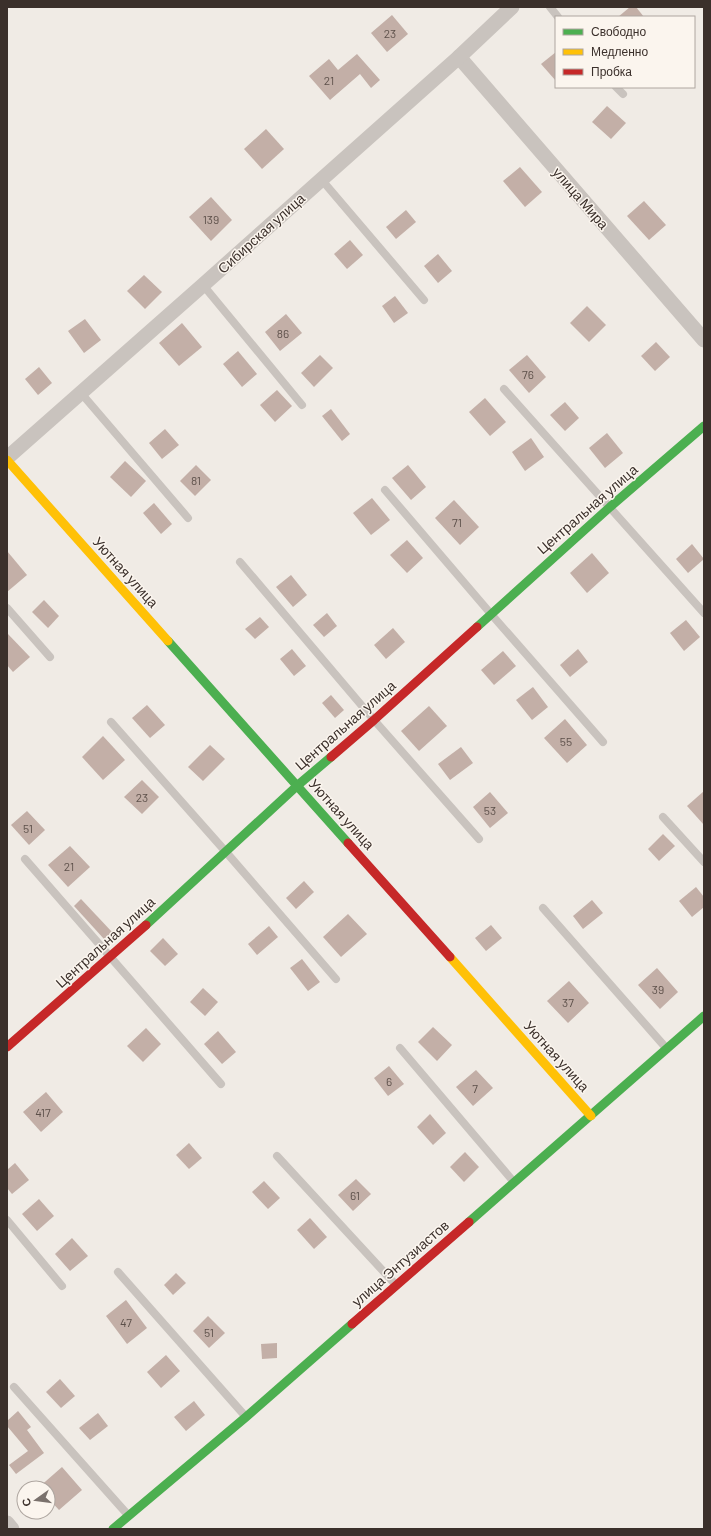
<svg xmlns="http://www.w3.org/2000/svg" width="711" height="1536" font-family="Barlow,sans-serif">
  <style>
    .building { fill: #c3afa7 }
    .lines { fill: none; stroke-linecap: round; stroke-linejoin: round }
    .lane { stroke: #c9c3be; stroke-width: 8 }
    .street { stroke: #c9c3be; stroke-width: 15 }
    .fast { stroke: #4caf50; stroke-width: 9 }
    .slow { stroke: #ffc107; stroke-width: 9 }
    .jam { stroke: #c62828; stroke-width: 9 }
    .labels { text-anchor: middle; dominant-baseline: central; stroke-width: 3; stroke-linejoin: round; paint-order: stroke }
    .number-label { font-size: 12px; fill: #5d504a }
    .street-label { font-size: 14px; fill: #3b302b; stroke: #fbf5ee }
  </style>
  <rect width="100%" height="100%" fill="#f0ebe5"/>
  <g class="building">
    <path d="M630 7H636L644 17H618Z"/>
    <path d="M392 15 408 34 387 52 371 33Z"/>
    <path d="M556 52V81L541 64Z"/>
    <path d="M357 54 380 80 371 88 360 74 330 100 309 76 329 59 338 70Z"/>
    <path d="M607 106 626 123 611 139 592 122Z"/>
    <path d="M266 129 284 149 262 169 244 149Z"/>
    <path d="M520 167 542 192 525 207 503 181Z"/>
    <path d="M211 197 232 220 211 241 189 217Z"/>
    <path d="M644 201 666 225 649 240 627 216Z"/>
    <path d="M406 210 416 222 396 239 386 227Z"/>
    <path d="M350 240 363 255 347 269 334 254Z"/>
    <path d="M438 254 452 271 438 283 424 266Z"/>
    <path d="M144 275 162 292 145 309 127 291Z"/>
    <path d="M395 296 408 313 394 323 382 306Z"/>
    <path d="M587 306 606 325 589 342 570 323Z"/>
    <path d="M286 314 302 333 280 351 265 332Z"/>
    <path d="M85 319 101 340 84 353 68 331Z"/>
    <path d="M182 323 202 347 179 366 159 343Z"/>
    <path d="M656 342 670 357 655 371 641 356Z"/>
    <path d="M238 351 257 374 242 387 223 364Z"/>
    <path d="M320 355 333 368 314 387 301 373Z"/>
    <path d="M527 355 546 377 529 393 509 370Z"/>
    <path d="M39 367 52 383 38 395 25 379Z"/>
    <path d="M277 390 292 406 275 422 260 405Z"/>
    <path d="M485 398 506 422 490 436 469 412Z"/>
    <path d="M565 402 579 418 565 431 550 415Z"/>
    <path d="M331 409 350 434 342 441 322 416Z"/>
    <path d="M165 429 179 445 162 459 149 443Z"/>
    <path d="M607 433 623 453 605 468 589 448Z"/>
    <path d="M531 438 544 457 525 471 512 452Z"/>
    <path d="M125 461 146 481 131 497 110 477Z"/>
    <path d="M196 465 211 480 195 496 180 481Z"/>
    <path d="M408 465 426 487 411 500 392 478Z"/>
    <path d="M372 498 390 520 371 535 353 513Z"/>
    <path d="M454 500 479 527 460 545 435 518Z"/>
    <path d="M154 503 172 524 161 534 143 513Z"/>
    <path d="M407 540 423 558 407 573 390 555Z"/>
    <path d="M692 544 704 559 688 573 676 559Z"/>
    <path d="M7 551 27 575 7 592Z"/>
    <path d="M592 553 609 573 587 593 570 573Z"/>
    <path d="M291 575 307 595 293 607 276 587Z"/>
    <path d="M44 600 59 616 48 628 32 612Z"/>
    <path d="M327 613 337 626 324 637 313 625Z"/>
    <path d="M260 617 269 627 255 639 245 629Z"/>
    <path d="M686 620 700 637 684 651 670 633Z"/>
    <path d="M393 628 405 642 386 659 374 645Z"/>
    <path d="M7 633 30 657 13 672 7 665Z"/>
    <path d="M292 649 306 666 294 676 280 659Z"/>
    <path d="M578 649 588 662 570 677 560 665Z"/>
    <path d="M503 651 516 666 494 685 481 670Z"/>
    <path d="M533 687 548 707 532 720 516 700Z"/>
    <path d="M331 695 344 710 335 718 322 703Z"/>
    <path d="M147 705 165 725 150 738 132 718Z"/>
    <path d="M429 706 447 726 419 751 401 731Z"/>
    <path d="M565 719 587 745 567 763 544 738Z"/>
    <path d="M103 736 125 760 103 780 82 757Z"/>
    <path d="M210 745 225 759 203 781 188 767Z"/>
    <path d="M461 747 473 763 450 780 438 764Z"/>
    <path d="M142 780 159 797 142 814 124 797Z"/>
    <path d="M704 791V825L687 806Z"/>
    <path d="M490 792 508 813 490 828 473 807Z"/>
    <path d="M27 811 45 830 29 845 11 825Z"/>
    <path d="M663 834 675 846 659 861 648 849Z"/>
    <path d="M70 846 90 867 68 887 48 865Z"/>
    <path d="M304 881 314 892 296 909 286 898Z"/>
    <path d="M696 887 704 897V907L692 917 679 901Z"/>
    <path d="M81 899 112 932 104 939 74 906Z"/>
    <path d="M592 900 603 913 583 929 573 916Z"/>
    <path d="M348 914 367 934 341 957 323 937Z"/>
    <path d="M491 925 502 938 486 951 475 938Z"/>
    <path d="M269 926 278 937 257 955 248 944Z"/>
    <path d="M163 938 178 954 165 966 150 951Z"/>
    <path d="M302 959 320 982 308 991 290 968Z"/>
    <path d="M657 968 678 992 660 1009 638 985Z"/>
    <path d="M569 981 589 1003 568 1023 547 1001Z"/>
    <path d="M203 988 218 1002 205 1016 190 1002Z"/>
    <path d="M433 1027 452 1045 437 1061 418 1042Z"/>
    <path d="M146 1028 161 1044 143 1062 127 1046Z"/>
    <path d="M218 1031 236 1052 222 1064 204 1044Z"/>
    <path d="M389 1066 404 1084 388 1096 374 1078Z"/>
    <path d="M476 1070 493 1088 473 1106 456 1087Z"/>
    <path d="M46 1092 63 1112 41 1132 23 1112Z"/>
    <path d="M430 1114 446 1133 433 1145 417 1127Z"/>
    <path d="M189 1143 202 1158 189 1169 176 1155Z"/>
    <path d="M465 1152 479 1167 464 1182 450 1167Z"/>
    <path d="M15 1163 29 1180 12 1194 7 1188V1170Z"/>
    <path d="M356 1179 371 1194 353 1211 338 1195Z"/>
    <path d="M264 1181 280 1198 268 1209 252 1192Z"/>
    <path d="M39 1199 54 1216 37 1231 22 1214Z"/>
    <path d="M310 1218 327 1237 314 1249 297 1230Z"/>
    <path d="M72 1238 88 1256 70 1271 55 1254Z"/>
    <path d="M176 1273 186 1283 173 1295 164 1285Z"/>
    <path d="M126 1300 147 1328 127 1344 106 1316Z"/>
    <path d="M208 1316 225 1333 209 1348 193 1331Z"/>
    <path d="M277 1343V1358L262 1359 261 1344Z"/>
    <path d="M166 1355 180 1371 161 1388 147 1372Z"/>
    <path d="M60 1379 75 1396 61 1408 46 1392Z"/>
    <path d="M194 1401 205 1415 186 1431 174 1417Z"/>
    <path d="M18 1411 31 1427 27 1430 44 1453 16 1474 9 1465 28 1451 7 1426V1421Z"/>
    <path d="M98 1413 108 1426 90 1440 79 1428Z"/>
    <path d="M62 1467 82 1490 59 1510 48 1498V1488H38Z"/>
  </g>
  <g class="lines">
    <g class="lane">
      <path d="M550 7 558 17"/>
      <path d="M616 87 623 94"/>
      <path d="M321 179 424 300"/>
      <path d="M203 285 302 405"/>
      <path d="M504 389 704 613"/>
      <path d="M81 393 188 518"/>
      <path d="M385 490 491 614 603 742"/>
      <path d="M240 562 374 720 479 839"/>
      <path d="M7 608 50 657"/>
      <path d="M111 722 226 852 336 979"/>
      <path d="M663 817 704 862"/>
      <path d="M25 859 221 1084"/>
      <path d="M543 908 667 1049"/>
      <path d="M400 1048 513 1181"/>
      <path d="M277 1156 396 1285"/>
      <path d="M7 1220 62 1286"/>
      <path d="M118 1272 246 1417"/>
      <path d="M14 1387 128 1515"/>
    </g>
    <g class="street">
      <path d="M459 57 704 340"/>
      <path d="M7 458 203 285 459 57 512 7"/>
      <path d="M7 1523 12 1529"/>
    </g>
    <g class="fast">
      <path d="M477 627 610 507 704 426"/>
      <path d="M168 641 348 843"/>
      <path d="M146 925 298 785 331 757"/>
      <path d="M469 1222 704 1016"/>
      <path d="M113 1529 246 1417 352 1324"/>
    </g>
    <g class="slow">
      <path d="M7 460 168 641"/>
      <path d="M450 957 591 1116"/>
    </g>
    <g class="jam">
      <path d="M331 757 374 720 477 627"/>
      <path d="M348 843 450 957"/>
      <path d="M7 1047 146 925"/>
      <path d="M352 1324 469 1222"/>
    </g>
  </g>
  <g class="labels">
    <g class="number-label">
      <text x="390" y="33">23</text>
      <text x="329" y="80">21</text>
      <text x="211" y="219">139</text>
      <text x="283" y="333">86</text>
      <text x="528" y="374">76</text>
      <text x="196" y="480">81</text>
      <text x="457" y="522">71</text>
      <text x="566" y="741">55</text>
      <text x="142" y="797">23</text>
      <text x="490" y="810">53</text>
      <text x="28" y="828">51</text>
      <text x="69" y="866">21</text>
      <text x="658" y="989">39</text>
      <text x="568" y="1002">37</text>
      <text x="389" y="1081">6</text>
      <text x="475" y="1088">7</text>
      <text x="43" y="1112">417</text>
      <text x="355" y="1195">61</text>
      <text x="126" y="1322">47</text>
      <text x="209" y="1332">51</text>
    </g>
    <g class="street-label">
      <text transform="translate(581 198) rotate(49)">улица Мира</text>
      <text transform="translate(261 233) rotate(-42)">Сибирская улица</text>
      <text transform="translate(587 509) rotate(-41)">Центральная улица</text>
      <text transform="translate(126 572) rotate(48)">Уютная улица</text>
      <text transform="translate(345 725) rotate(-41)">Центральная улица</text>
      <text transform="translate(342 814) rotate(48)">Уютная улица</text>
      <text transform="translate(105 942) rotate(-42)">Центральная улица</text>
      <text transform="translate(557 1056) rotate(48)">Уютная улица</text>
      <text transform="translate(400 1263) rotate(-41)">улица Энтузиастов</text>
    </g>
  </g>
  <rect width="711" height="1536" fill="none" stroke="#3b302b" stroke-width="16"/>
  <rect x="555" y="16" width="140" height="72" fill="#fbf5ee" stroke="#aea6a0"/>
  <rect x="563" y="29" width="20" height="6" fill="#4caf50" stroke="#aea6a0"/>
  <text x="591" y="36" font-size="12" fill="#3b302b">Свободно</text>
  <rect x="563" y="49" width="20" height="6" fill="#ffc107" stroke="#aea6a0"/>
  <text x="591" y="56" font-size="12" fill="#3b302b">Медленно</text>
  <rect x="563" y="69" width="20" height="6" fill="#c62828" stroke="#aea6a0"/>
  <text x="591" y="76" font-size="12" fill="#3b302b">Пробка</text>
  <g transform="translate(36 1500) rotate(256)"><circle r="19" fill="#fbf5ee" stroke="#aea6a0"/>
  <path d="M0-3L7 15L0 10L-7 15Z" fill="#7a716c"/>
  <text y="-6" font-size="11" font-weight="bold" text-anchor="middle" fill="#3b302b">С</text>
  </g>
</svg>
